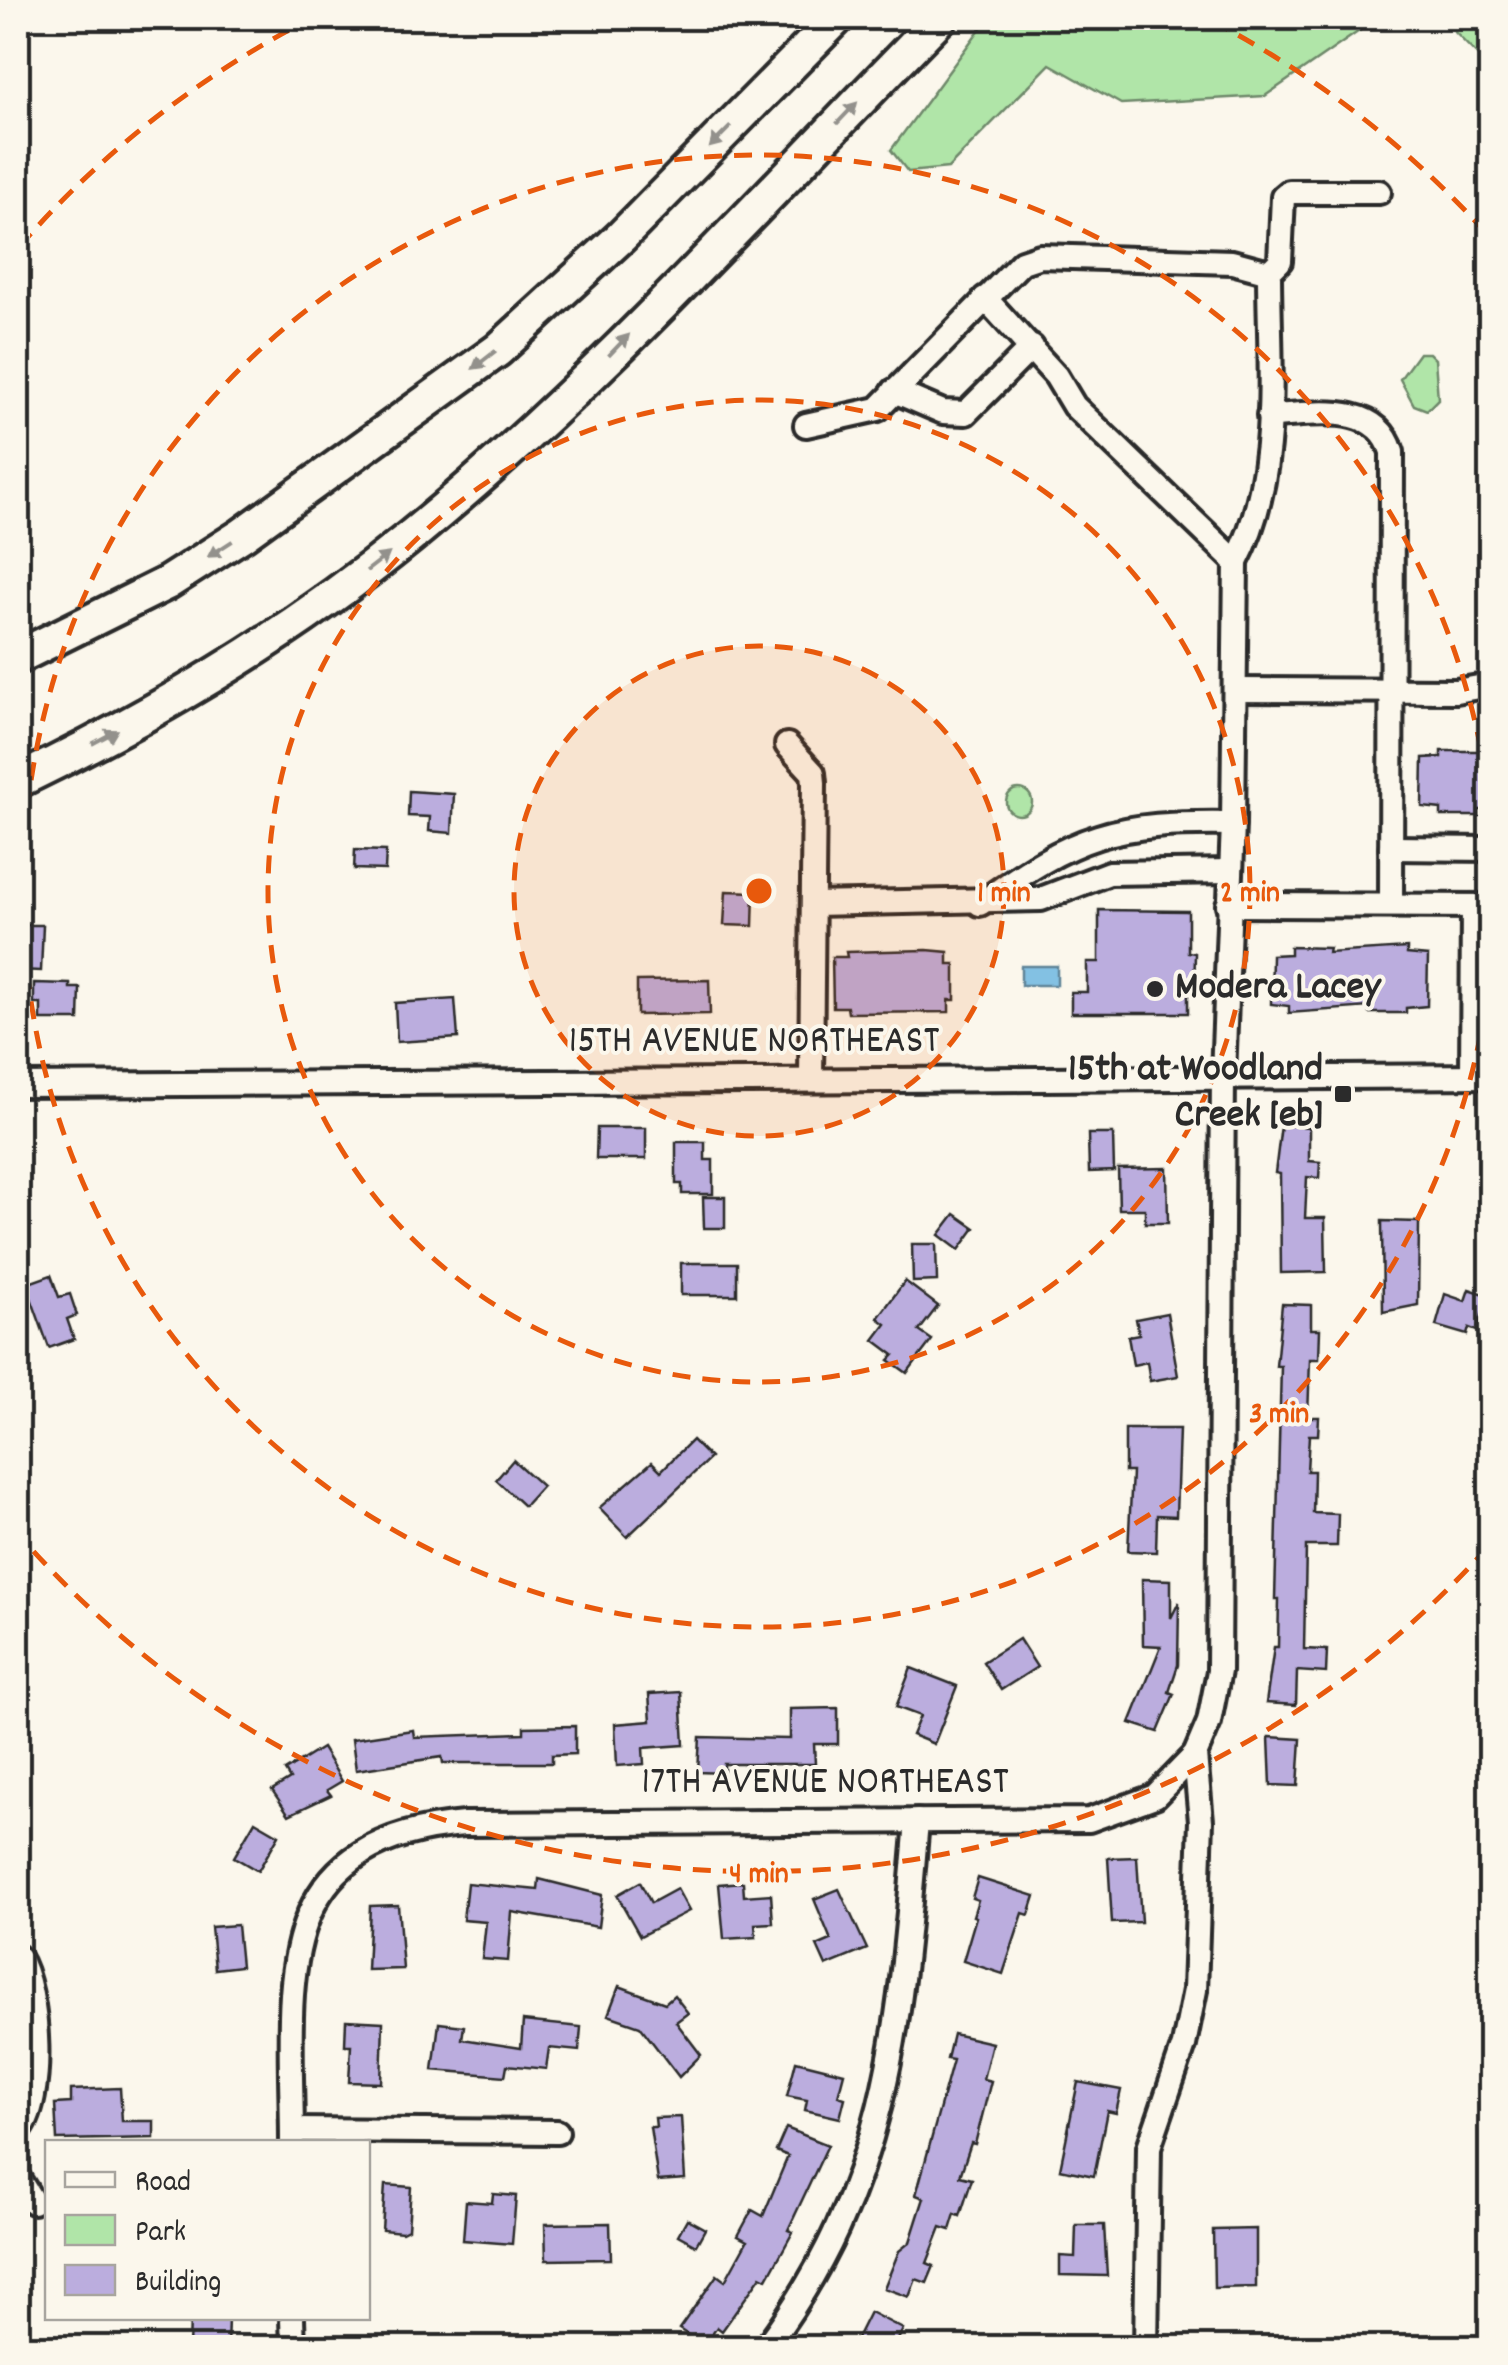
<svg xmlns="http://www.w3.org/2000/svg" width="1508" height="2365" font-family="Dekko,sans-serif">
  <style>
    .green { fill: #b0e5a8; stroke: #6e886a; stroke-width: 2.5 }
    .water { fill: #83c1e3; stroke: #608599; stroke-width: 2.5 }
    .building { fill: #bbadde; stroke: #2b2b2b; stroke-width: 2.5 }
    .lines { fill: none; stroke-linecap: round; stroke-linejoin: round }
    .minor-casing { stroke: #2b2b2b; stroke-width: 30 }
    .highway-casing { stroke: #2b2b2b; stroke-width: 40 }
    .minor { stroke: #fbf7ec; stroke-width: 22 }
    .highway { stroke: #fbf7ec; stroke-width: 32 }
    .oneway { fill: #93918c }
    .ring { fill: none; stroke: #e8590c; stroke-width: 5; stroke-dasharray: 18 12 }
    .poi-dot { fill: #2b2b2b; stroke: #fbf7ec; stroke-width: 4 }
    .labels { text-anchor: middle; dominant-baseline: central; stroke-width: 8; stroke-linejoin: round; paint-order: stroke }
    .poi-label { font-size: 40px; font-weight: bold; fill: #2b2b2b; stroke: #fbf7ec; text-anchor: start }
    .street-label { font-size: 40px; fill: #2b2b2b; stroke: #fbf7ec }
    .centre { fill: #e8590c; stroke: #fbf7ec; stroke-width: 5 }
    .ring-label { font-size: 30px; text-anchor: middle; font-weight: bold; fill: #e8590c; stroke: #fbf7ec; stroke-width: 8; stroke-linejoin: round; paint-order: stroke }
  </style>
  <rect width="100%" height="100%" fill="#fbf7ec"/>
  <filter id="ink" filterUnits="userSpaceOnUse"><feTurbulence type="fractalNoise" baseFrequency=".01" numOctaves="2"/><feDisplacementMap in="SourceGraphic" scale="20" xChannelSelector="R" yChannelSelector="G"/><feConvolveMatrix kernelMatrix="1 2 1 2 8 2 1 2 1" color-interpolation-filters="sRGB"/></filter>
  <g filter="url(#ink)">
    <g class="green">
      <path d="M988 18H1378L1265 96 1121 104 1050 64 948 168 908 172 891 150Z"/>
      <path d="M1441 18H1490V68Z"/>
      <path d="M1419 353H1429L1435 359 1438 399 1427 410 1414 405 1400 379Z"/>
      <circle cx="1019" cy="802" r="13"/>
    </g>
    <rect class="water" x="1021" y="966" width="36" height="19"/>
    <g class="building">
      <path d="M1441 751H1480V758H1490V810H1479V816H1441V809L1422 807 1423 758 1441 757Z"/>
      <path d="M409 791 454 794 452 833 429 831 430 817 408 816Z"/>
      <path d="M355 850 386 851 385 870 354 869Z"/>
      <path d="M726 891 754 892 753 926 724 925Z"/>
      <path d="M1099 910 1188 911V952L1195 953 1194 995 1188 994V1013H1071V992H1087V962H1099Z"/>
      <path d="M18 925H43L41 971 18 970Z"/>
      <path d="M1290 947 1329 948 1328 953 1407 948V954L1428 956 1427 1006 1406 1008V1013H1369V1007L1289 1013V1006L1271 1004 1272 955 1290 954Z"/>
      <path d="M927 950 948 952V964H955V1000H949V1012L848 1013 847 1007H833L832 957H847L846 952Z"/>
      <path d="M709 980 710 1014 637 1015V981Z"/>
      <path d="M34 983 70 984V988H80L79 1020H41V1004H34Z"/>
      <path d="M455 999 458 1038 397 1042 395 1003Z"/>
      <path d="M1281 1125 1309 1127V1161L1320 1162 1319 1178 1307 1177 1305 1218H1325L1326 1272 1281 1273 1280 1174 1275 1173Z"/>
      <path d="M597 1128H646V1159H596Z"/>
      <path d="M1088 1134H1113L1114 1171 1089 1172Z"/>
      <path d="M676 1142H705V1160H713V1194H682V1184H676Z"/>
      <path d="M1167 1168 1168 1223H1145V1209H1119L1118 1169Z"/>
      <path d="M703 1197H725V1228H704Z"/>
      <path d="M955 1214 975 1228 959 1250 939 1235Z"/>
      <path d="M1382 1221 1419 1222 1418 1305 1383 1312Z"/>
      <path d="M912 1244H936L937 1281 913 1282Z"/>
      <rect x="681" y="1263" width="56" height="32"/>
      <path d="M51 1275 59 1297 70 1294 77 1315 67 1319 74 1339 49 1348 26 1284Z"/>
      <path d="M905 1281 938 1306 919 1331 932 1340 907 1373 889 1360 894 1355 874 1340 886 1324 878 1318Z"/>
      <path d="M1469 1289 1488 1295 1477 1331 1469 1328 1467 1335 1436 1326 1445 1294 1465 1301Z"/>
      <path d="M1282 1304 1311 1305V1329H1320L1319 1359H1310L1308 1417H1319L1318 1435H1309L1307 1471H1314L1313 1513 1338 1514 1337 1546H1306L1304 1649 1327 1650 1326 1673 1297 1671 1296 1705 1266 1703 1274 1647H1278L1279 1599H1275L1281 1366H1276Z"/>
      <path d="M1167 1313 1178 1376 1150 1381 1147 1362 1133 1365 1128 1336 1139 1334 1136 1319Z"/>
      <path d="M1125 1429H1179L1176 1516 1157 1515 1156 1552 1128 1551 1132 1472H1125Z"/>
      <path d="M692 1440 710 1458 627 1537 599 1508 652 1462 661 1471Z"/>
      <path d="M513 1460 542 1486 524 1506 496 1480Z"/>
      <path d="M1142 1579 1171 1580V1618L1179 1602 1178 1665 1169 1692 1174 1694 1158 1732 1130 1723 1161 1646 1143 1645Z"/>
      <path d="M1019 1639 1037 1667 1001 1690 983 1662Z"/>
      <path d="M911 1668 957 1686 934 1744 912 1735 920 1716 896 1707Z"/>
      <path d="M681 1692 684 1745 643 1748 644 1764 617 1766 615 1724 651 1721 649 1694Z"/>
      <path d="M838 1708V1744H814L815 1764H724V1773L698 1772 700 1737 790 1739V1709Z"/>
      <path d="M575 1726V1754L552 1755V1763H443L442 1757 356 1770 352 1739 413 1730 414 1737 524 1733V1727Z"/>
      <path d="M1269 1737 1301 1739 1298 1786 1271 1785Z"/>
      <path d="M322 1748 342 1781 327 1790 331 1795 289 1815 272 1790 290 1779 285 1771Z"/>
      <path d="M255 1821 279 1835 258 1871 234 1857Z"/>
      <path d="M1137 1857 1141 1922 1112 1923 1108 1858Z"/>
      <path d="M978 1878 1035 1896 1029 1915 1023 1913 1003 1974 963 1961 976 1917 973 1916 978 1900 972 1898Z"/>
      <path d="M539 1879 602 1895 598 1927 512 1912 508 1961 482 1959 486 1922 463 1920 467 1883 538 1890Z"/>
      <path d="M640 1882 651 1903 677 1889 689 1911 640 1936 617 1895Z"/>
      <path d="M743 1882 744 1896 771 1894 773 1923 755 1924 756 1937 724 1939 719 1884Z"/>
      <path d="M839 1889 867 1949 826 1966 817 1946 831 1940 814 1899Z"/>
      <path d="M398 1905 403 1969 367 1970 370 1906Z"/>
      <path d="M237 1925 241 1966 215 1969 211 1927Z"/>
      <path d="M619 1986 665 2003 674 1995 688 2013 676 2022 701 2055 679 2077 640 2026 608 2015Z"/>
      <path d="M346 2020 383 2022 381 2083 349 2082 351 2045H345Z"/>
      <path d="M523 2021 581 2027 579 2051 549 2048 546 2069 507 2065 505 2076 433 2070 439 2023 464 2026 462 2039 521 2048Z"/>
      <path d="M953 2034 992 2043 983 2079 991 2081 975 2144 971 2143 960 2176 972 2179 960 2216 955 2214 950 2230 941 2227 927 2263 934 2266 927 2283 916 2279 909 2297 884 2288 899 2251 910 2242 924 2198 916 2195 953 2060 947 2059Z"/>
      <path d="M796 2061 844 2073 838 2096 845 2098 840 2118 805 2110 807 2100 787 2096Z"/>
      <path d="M1078 2082 1121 2090 1116 2113 1107 2111 1094 2176 1060 2169Z"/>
      <path d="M120 2088 122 2121H154V2138L57 2140 55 2104 71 2103V2090Z"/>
      <path d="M681 2117 685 2179 658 2181 650 2127H656L655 2118Z"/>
      <path d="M786 2128 828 2145 788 2230 793 2232 767 2279 761 2276 722 2331 717 2327 703 2348H682L691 2337 679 2329 717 2275 725 2281 747 2241 738 2236 752 2210 763 2216 788 2156 776 2151Z"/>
      <path d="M385 2185 411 2187 408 2229 402 2232 382 2230Z"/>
      <path d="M493 2194 516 2196 512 2244 463 2240 466 2201 492 2203Z"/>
      <path d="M687 2219 705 2229 696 2245 678 2235Z"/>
      <path d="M610 2223 611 2259 546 2260 545 2224Z"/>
      <path d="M1076 2225H1104L1107 2276 1060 2275V2256L1075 2257Z"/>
      <path d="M1256 2229V2287L1214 2288 1213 2230Z"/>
      <path d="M870 2312 903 2329 894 2348H852Z"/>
      <path d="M190 2318H228L227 2348H189Z"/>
    </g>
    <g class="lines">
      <defs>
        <g id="minor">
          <path d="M985 298 1056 376 1074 406 1236 562"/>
          <path d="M894 391 943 412 966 413 1032 347"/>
          <path d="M1269 416C1313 415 1376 400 1392 452L1391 905"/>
          <path d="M806 425 878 409 1022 262 1040 256 1232 262 1269 272"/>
          <path d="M1235 690 1456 691 1490 685"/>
          <path d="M787 745 813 773 814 783 811 1079"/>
          <path d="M1391 848 1490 849"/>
          <path d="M813 904 1041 899 1109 873 1230 871"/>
          <path d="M980 904C1075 834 1115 822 1233 824"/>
          <path d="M1228 905 1490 906"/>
          <path d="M1472 1076 1473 906"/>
          <path d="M18 1085C509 1086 999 1076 1490 1076"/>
          <path d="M18 1957C39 1990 46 2102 18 2132"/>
          <path d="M292 2130 557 2132"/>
          <path d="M292 2142C292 1991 263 1840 464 1824L1089 1820 1155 1796 1195 1755"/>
          <path d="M18 2178 33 2202"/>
          <path d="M292 2318 293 2348"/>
          <path d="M765 2348C891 2180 900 2020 917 1821"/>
          <path d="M1146 2348 1149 2147 1184 2045 1195 1990 1201 1821 1195 1755 1209 1722 1219 1671 1223 1075 1233 824 1236 562C1282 475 1269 367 1269 272L1280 261 1283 197 1289 192H1379"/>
        </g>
        <g id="highway">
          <path d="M18 657 167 583 242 535 498 350 621 237 837 18"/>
          <path d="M18 781C157 714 290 635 410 537 601 381 767 194 940 18"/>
        </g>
      </defs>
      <use href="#minor" class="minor-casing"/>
      <use href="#highway" class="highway-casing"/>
      <use href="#minor" class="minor"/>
      <use href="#highway" class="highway"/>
    </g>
    <defs><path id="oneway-solid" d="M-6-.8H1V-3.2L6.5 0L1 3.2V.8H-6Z" transform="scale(2.5)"/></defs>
    <g class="oneway">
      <use href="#oneway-solid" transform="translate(847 113) rotate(-46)"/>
      <use href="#oneway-solid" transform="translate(720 137) rotate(135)"/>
      <use href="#oneway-solid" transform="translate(619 345) rotate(-46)"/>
      <use href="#oneway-solid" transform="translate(484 360) rotate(142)"/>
      <use href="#oneway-solid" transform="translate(220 549) rotate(147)"/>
      <use href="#oneway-solid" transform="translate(378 562) rotate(-38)"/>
      <use href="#oneway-solid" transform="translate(105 737) rotate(-28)"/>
    </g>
  </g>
  <circle cx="759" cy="891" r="245" fill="#e8590c" fill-opacity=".12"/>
  <g class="ring">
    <circle cx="759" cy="891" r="245"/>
    <circle cx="759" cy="891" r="491"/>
    <path d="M1490 974A736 736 0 1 1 1490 808"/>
    <path d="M1488 1547A981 981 0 0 1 19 1535M19 247A981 981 0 0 1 306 21M1212 21A981 981 0 0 1 1488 235"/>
  </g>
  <g class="poi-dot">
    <circle cx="1155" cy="989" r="10"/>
    <rect x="1333" y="1084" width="20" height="20" rx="5"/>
  </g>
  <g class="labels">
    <g class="poi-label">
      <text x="1175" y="989">Modera Lacey</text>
      <text x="1323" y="1071" text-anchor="end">15th at Woodland<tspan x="1323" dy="46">Creek [eb]</tspan></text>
    </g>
    <g class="street-label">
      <text x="754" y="1043">15TH AVENUE NORTHEAST</text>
      <text x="825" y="1784">17TH AVENUE NORTHEAST</text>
    </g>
  </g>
  <circle cx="759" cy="891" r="15" class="centre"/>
  <g class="ring-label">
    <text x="1004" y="901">1 min</text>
    <text x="1250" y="901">2 min</text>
    <text x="1279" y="1422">3 min</text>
    <text x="759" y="1882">4 min</text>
  </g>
  <rect width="1508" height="2365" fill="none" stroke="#fbf7ec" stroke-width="60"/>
  <rect x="30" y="30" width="1448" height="2305" fill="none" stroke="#2b2b2b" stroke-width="4" filter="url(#ink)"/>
  <rect x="45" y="2140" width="325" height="180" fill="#fbf7ec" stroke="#a8a59f" stroke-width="2.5"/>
  <rect x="65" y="2172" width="50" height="15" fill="#fbf7ec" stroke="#a8a59f" stroke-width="2.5"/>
  <text x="135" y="2190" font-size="30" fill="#2b2b2b">Road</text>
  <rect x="65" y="2215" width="50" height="30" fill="#b0e5a8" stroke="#a8a59f" stroke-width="2.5"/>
  <text x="135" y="2240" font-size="30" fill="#2b2b2b">Park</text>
  <rect x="65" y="2265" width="50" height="30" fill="#bbadde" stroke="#a8a59f" stroke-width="2.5"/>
  <text x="135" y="2290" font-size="30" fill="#2b2b2b">Building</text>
</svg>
